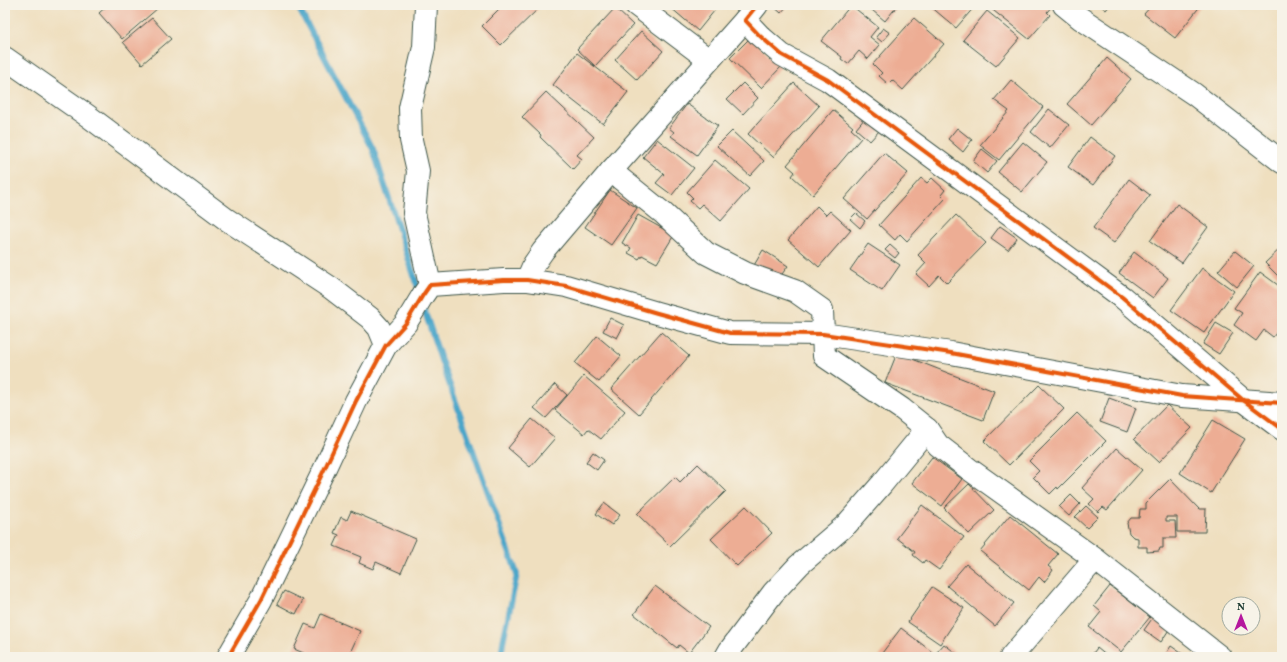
<svg xmlns="http://www.w3.org/2000/svg" width="1287" height="662" font-family="Vollkorn,serif">
  <style>
    .lines { fill: none; stroke-linecap: round; stroke-linejoin: round }
    .stream { stroke: #4ca6c9; stroke-width: 6 }
    .building { fill: #edad94 }
    .minor-casing { stroke: #3e5549; stroke-width: 24 }
    .minor { stroke: #fff; stroke-width: 22 }
    .cycleway-casing { stroke: #f7f3e8; stroke-width: 6 }
    .cycleway { stroke: #e8590c; stroke-width: 4 }
  </style>
  <rect width="100%" height="100%" fill="#f7f3e8"/>
  <filter id="ink" filterUnits="userSpaceOnUse"><feTurbulence type="fractalNoise" baseFrequency=".025" numOctaves="2"/><feDisplacementMap in="SourceGraphic" scale="8" xChannelSelector="R" yChannelSelector="G"/><feConvolveMatrix kernelMatrix="1 2 1 2 8 2 1 2 1" color-interpolation-filters="sRGB"/></filter>
  <filter id="wash" filterUnits="userSpaceOnUse"><feTurbulence type="fractalNoise" baseFrequency=".012" numOctaves="4" result="noise"/><feDisplacementMap in="SourceGraphic" scale="16" xChannelSelector="R" yChannelSelector="G"/><feGaussianBlur stdDeviation="0.9" result="paint"/><feColorMatrix in="noise" values="0 0 0 0 0 0 0 0 0 0 0 0 0 0 0 0 0 1.4 0 .05"/><feComposite in="paint" operator="in"/></filter>
  <g filter="url(#wash)">
    <rect width="100%" height="100%" fill="#efdfbf"/>
    <g class="lines">
      <g class="stream">
        <path d="M297 5 373 149 419 291"/>
        <path d="M423 306 442 363 517 574 503 642 501 657"/>
      </g>
    </g>
    <g id="blocks">
      <g class="building">
        <path d="M108 5H155L158 8 122 39 99 13Z"/>
        <path d="M503 5H542L501 45 482 26Z"/>
        <path d="M671 5H719L698 31 670 7Z"/>
        <path d="M772 5H788L781 13Z"/>
        <path d="M851 5 878 27 870 37 880 45 868 59 859 51 848 64 841 59 842 57 821 41Z"/>
        <path d="M866 5H898L885 21Z"/>
        <path d="M929 5H976L956 28Z"/>
        <path d="M991 5H1053L1047 12 1050 15 1029 39 989 7Z"/>
        <path d="M1100 5H1110L1106 10Z"/>
        <path d="M1152 5H1201L1175 38 1144 14Z"/>
        <path d="M615 8 633 25 595 66 577 49Z"/>
        <path d="M987 11 1020 38 996 66 963 40Z"/>
        <path d="M152 18 171 39 142 64 123 42Z"/>
        <path d="M914 18 944 44 903 90 892 80 888 84 879 76 882 73 873 64Z"/>
        <path d="M883 28 890 33 882 42 876 37Z"/>
        <path d="M641 31 663 51 637 80 615 60Z"/>
        <path d="M751 37 781 67 761 88 730 58Z"/>
        <path d="M577 53 628 92 603 124 553 85Z"/>
        <path d="M1107 58 1131 79 1091 125 1067 104Z"/>
        <path d="M1011 80 1043 107 999 160 980 145 1009 111 994 100Z"/>
        <path d="M743 83 758 98 743 114 727 99Z"/>
        <path d="M794 83 819 106 773 157 748 134Z"/>
        <path d="M546 92 594 137 577 155 582 159 573 169 540 137 541 135 522 117Z"/>
        <path d="M687 104 718 126 697 155 671 136 674 132 669 128Z"/>
        <path d="M1049 109 1069 125 1050 148 1031 132Z"/>
        <path d="M833 110 853 127 851 129 861 138 813 195 792 176 795 172 787 165Z"/>
        <path d="M865 118 880 130 870 141 856 129Z"/>
        <path d="M957 128 972 140 963 152 948 139Z"/>
        <path d="M732 131 764 161 750 176 717 146Z"/>
        <path d="M1090 137 1115 156 1093 185 1068 167Z"/>
        <path d="M657 139 694 168 672 195 656 183 664 174 643 157Z"/>
        <path d="M1023 142 1047 162 1022 192 998 172Z"/>
        <path d="M982 149 997 161 987 173 973 161Z"/>
        <path d="M884 153 908 173 867 219 844 199Z"/>
        <path d="M715 160 749 189 721 221 702 204 698 208 690 201 693 198 687 192Z"/>
        <path d="M921 178 927 183 932 178 945 190 941 195 945 199 907 241 900 234 895 240 879 225Z"/>
        <path d="M1129 179 1150 195 1114 243 1093 228Z"/>
        <path d="M610 190 637 208 611 245 585 227Z"/>
        <path d="M1177 204 1208 227 1182 263 1150 241Z"/>
        <path d="M817 206 826 215 830 211 851 230 819 267 788 240Z"/>
        <path d="M856 213 865 221 860 228 850 219Z"/>
        <path d="M638 215 674 235 657 263 642 255 639 259 628 253 631 248 622 243Z"/>
        <path d="M956 215 986 243 947 283 939 275 929 286 916 274 926 263 918 255Z"/>
        <path d="M1000 226 1017 238 1008 250 991 238Z"/>
        <path d="M868 244 900 265 882 291 850 270Z"/>
        <path d="M890 245 899 253 895 258 885 250Z"/>
        <path d="M1282 247V280L1265 263Z"/>
        <path d="M763 250 788 266 776 282 753 267Z"/>
        <path d="M1235 251 1254 266 1237 287 1218 271Z"/>
        <path d="M1134 252 1168 278 1153 298 1119 273Z"/>
        <path d="M1202 268 1234 291 1204 333 1171 310Z"/>
        <path d="M1260 272 1282 288V325L1273 337 1264 330 1256 341 1234 325 1242 313 1234 308Z"/>
        <path d="M610 318 624 325 617 338 603 331Z"/>
        <path d="M1216 323 1233 333 1219 354 1203 344Z"/>
        <path d="M661 332 689 356 639 414 611 389Z"/>
        <path d="M597 336 621 356 599 382 575 363Z"/>
        <path d="M897 353 994 391 983 420 885 383Z"/>
        <path d="M584 376 625 411 601 439 588 429 584 434 555 410Z"/>
        <path d="M555 384 567 395 546 418 534 408Z"/>
        <path d="M1039 385 1064 409 1009 465 984 441Z"/>
        <path d="M1109 398 1136 408 1127 432 1100 422Z"/>
        <path d="M1167 405 1192 428 1159 462 1134 439Z"/>
        <path d="M1077 413 1106 441 1058 489 1057 487 1050 494 1033 477 1039 471 1029 461Z"/>
        <path d="M532 419 555 438 530 467 508 448Z"/>
        <path d="M1213 420 1245 439 1211 493 1180 473Z"/>
        <path d="M1117 448 1142 470 1107 510 1103 507 1098 512 1089 504 1094 499 1082 488Z"/>
        <path d="M593 452 604 460 597 470 586 462Z"/>
        <path d="M932 457 962 479 942 506 912 483Z"/>
        <path d="M698 464 726 491 670 546 637 514 675 477 680 482Z"/>
        <path d="M1170 479 1199 509H1206L1205 532H1177V517H1166V521H1175L1176 538H1163V548H1160L1159 551 1147 552V547H1138V538L1133 537 1129 533 1127 523 1131 518H1139L1140 509H1146V503Z"/>
        <path d="M969 484 994 510 969 534 944 508Z"/>
        <path d="M1071 495 1080 504 1069 516 1059 507Z"/>
        <path d="M604 503 620 515 612 525 596 514Z"/>
        <path d="M922 505 964 537 939 570 925 560 923 563 913 555 915 552 897 538Z"/>
        <path d="M746 506 772 533 737 566 711 539Z"/>
        <path d="M1086 506 1098 517 1087 528 1075 517Z"/>
        <path d="M351 511 416 539 401 573 376 562 373 569 359 563 361 557 334 546 339 535 334 533 341 517 347 520Z"/>
        <path d="M1010 515 1058 554 1048 566 1053 570 1049 576 1044 582 1039 577 1029 590 980 551Z"/>
        <path d="M966 564 1014 603 995 626 947 586Z"/>
        <path d="M655 586 709 627 689 653 679 645 677 648 634 614Z"/>
        <path d="M1110 586 1150 617 1121 652 1089 627 1101 612 1094 606Z"/>
        <path d="M932 587 964 608 940 644 908 622Z"/>
        <path d="M284 591 303 600 296 614 277 604Z"/>
        <path d="M321 614 360 631 348 657H313L294 649 305 624 315 628Z"/>
        <path d="M1154 616 1170 628 1161 642 1144 630Z"/>
        <path d="M901 628 932 652 928 657H879Z"/>
        <path d="M944 644 961 657H943L937 652Z"/>
        <path d="M1171 646 1187 657H1164Z"/>
        <path d="M1097 648 1108 657H1090Z"/>
      </g>
    </g>
  </g>
  <g filter="url(#ink)">
    <use href="#blocks" fill-opacity="0" stroke="#3e5549" stroke-width="1"/>
    <g class="lines">
      <defs>
        <g id="minor">
          <path d="M426 5 424 47 410 108 411 140 418 171 414 213 430 285"/>
          <path d="M636 5 709 60"/>
          <path d="M757 5 745 20 760 36 782 55 828 80 1122 297 1243 400 1282 429"/>
          <path d="M1064 5 1080 18 1194 94 1282 162"/>
          <path d="M5 58 88 116 226 219 331 288 370 318 379 328 386 345"/>
          <path d="M611 171 663 213 706 253 745 273 795 291 822 310 824 356 902 409 927 429 938 445 969 469 1095 559 1220 657"/>
          <path d="M527 280 534 264 543 251 611 171 745 20"/>
          <path d="M228 657 261 600 324 470 356 401 386 345 406 323 423 295 430 285 504 280H527L566 286 657 313 730 333 823 334 951 353 1182 396 1282 403"/>
          <path d="M726 657 730 650 773 593 799 565 847 524 882 484 927 429"/>
          <path d="M1011 657 1095 559"/>
        </g>
      </defs>
      <use href="#minor" class="minor-casing"/>
      <use href="#minor" class="minor"/>
      <defs>
        <g id="cycleway">
          <path d="M757 5 745 20 760 36 782 55 828 80 1122 297 1243 400 1282 429"/>
          <path d="M228 657 261 600 324 470 356 401 386 345 406 323 423 295 430 285 504 280H527L566 286 657 313 730 333 823 334 951 353 1182 396 1282 403"/>
        </g>
      </defs>
      <use href="#cycleway" class="cycleway-casing"/>
      <use href="#cycleway" class="cycleway"/>
    </g>
  </g>
  <rect width="1287" height="662" fill="none" stroke="#f7f3e8" stroke-width="20"/>
  <g transform="translate(1241 616)"><circle r="19" fill="#f7f3e8" stroke="#a1aaa0"/>
  <path d="M0-3L7 15L0 10L-7 15Z" fill="#b5179e"/>
  <text y="-6" font-size="11" font-weight="bold" text-anchor="middle" fill="#1f3d34">N</text>
  </g>
</svg>
